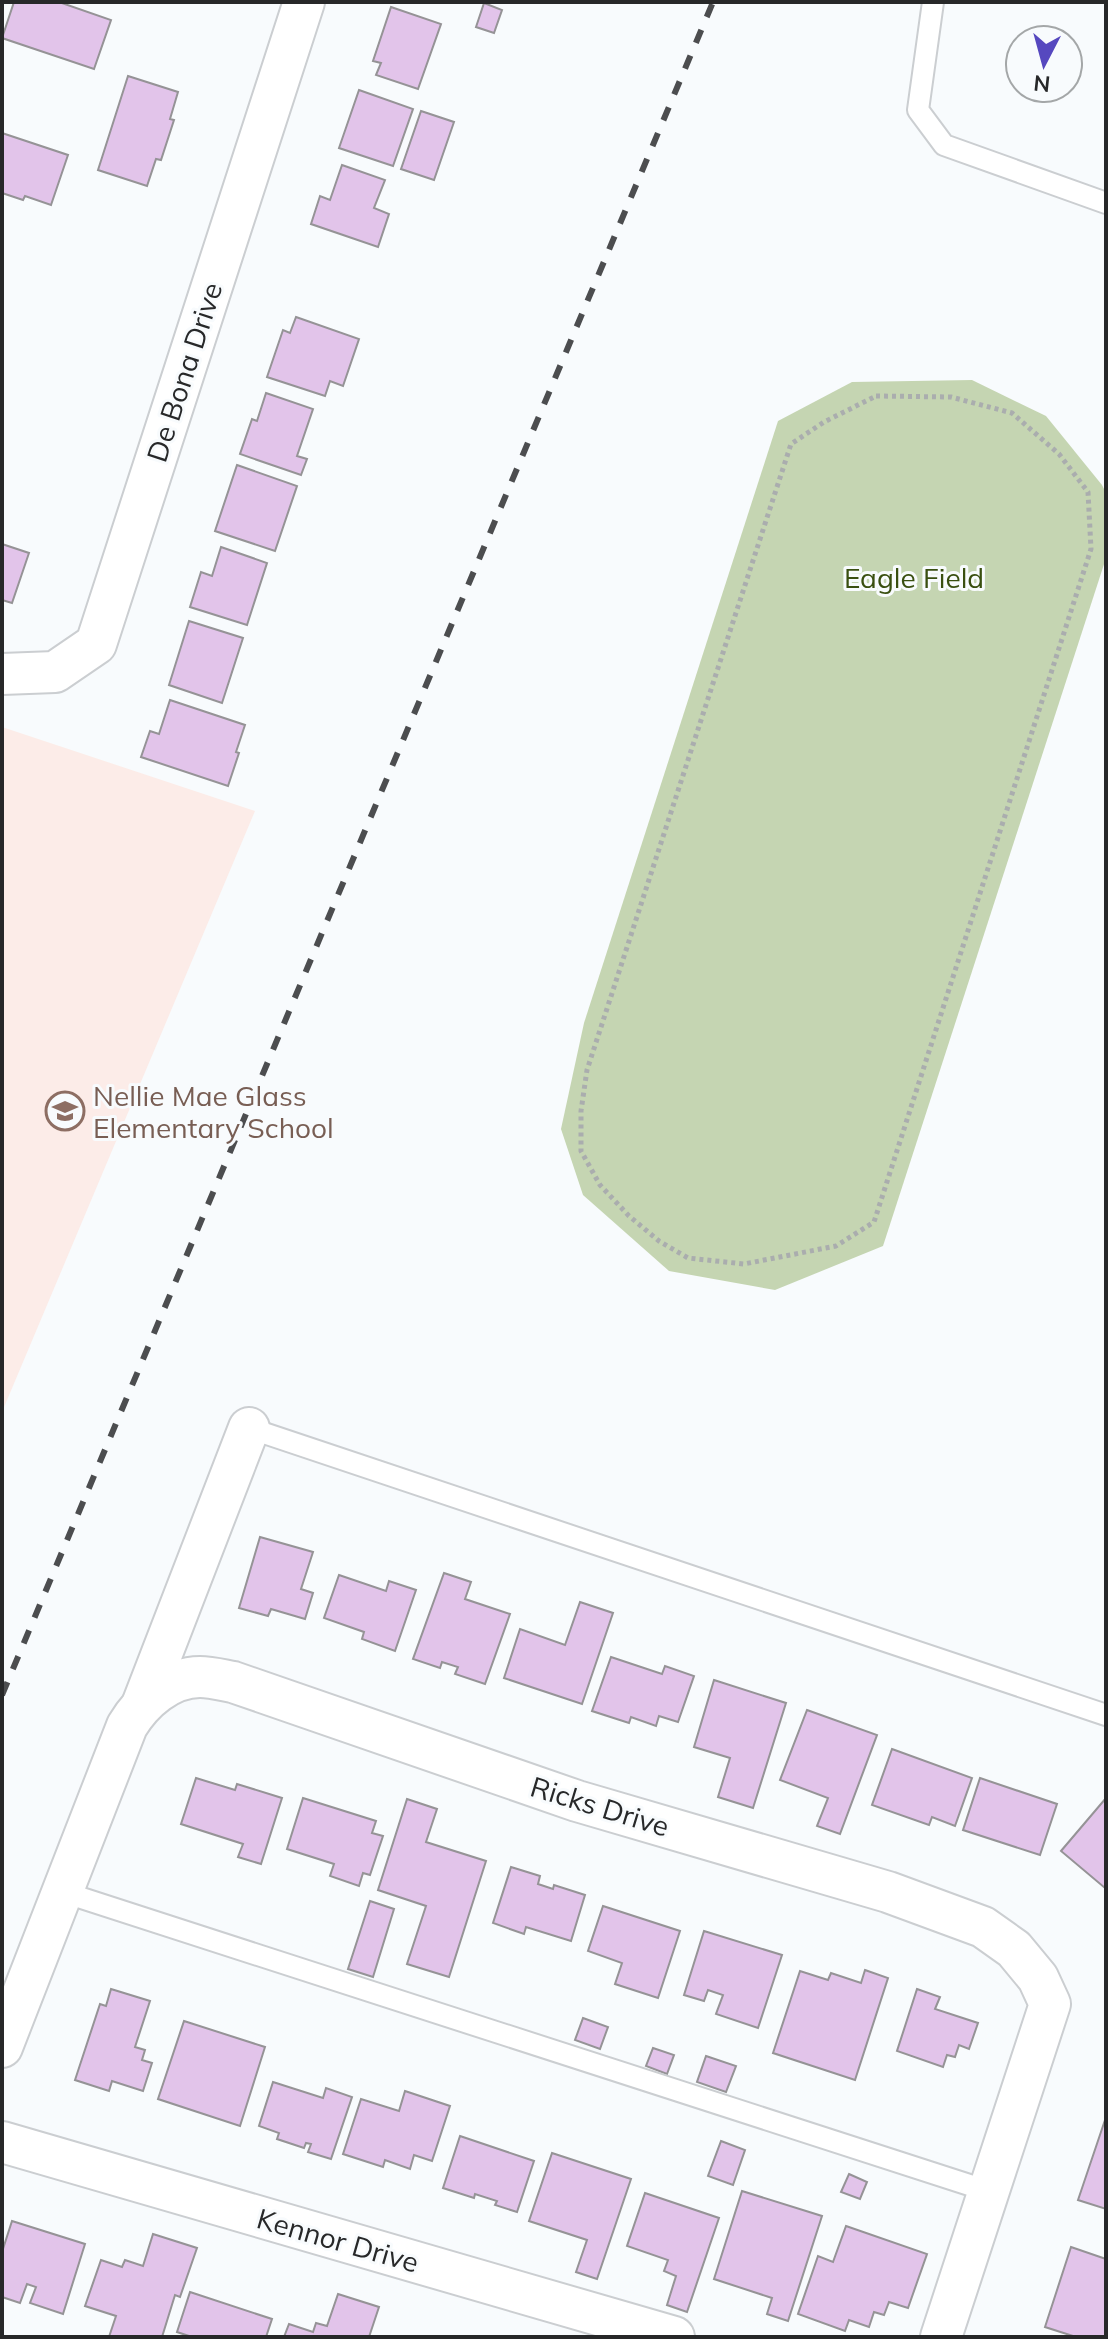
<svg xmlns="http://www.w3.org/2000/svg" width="1108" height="2339" font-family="Mulish,sans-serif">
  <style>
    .education { fill: #fcece8 }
    .green { fill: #c5d5b2 }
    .building { fill: #e2c4ea; stroke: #959396; stroke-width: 2 }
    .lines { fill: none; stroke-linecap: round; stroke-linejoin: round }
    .service-casing { stroke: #cbced1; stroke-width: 24 }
    .minor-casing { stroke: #cbced1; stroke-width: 44 }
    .path { stroke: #aaadae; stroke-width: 5; stroke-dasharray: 4 4; stroke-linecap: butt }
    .service { stroke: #fff; stroke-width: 20 }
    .minor { stroke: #fff; stroke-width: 40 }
    .rail { stroke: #4c4d4f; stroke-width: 6; stroke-dasharray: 14 14; stroke-linecap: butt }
    .labels { text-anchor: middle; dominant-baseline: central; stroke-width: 6; stroke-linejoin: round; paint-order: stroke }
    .street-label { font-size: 28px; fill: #272829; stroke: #f8fbfd }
    .park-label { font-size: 28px; fill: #394f10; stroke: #f8fbfd }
    .education-label { font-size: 28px; fill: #785e54; stroke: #f8fbfd; text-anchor: start }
  </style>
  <rect width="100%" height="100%" fill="#f8fbfd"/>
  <path class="education" d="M2 727 255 811 2 1412Z"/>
  <path class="green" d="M972 380 1046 416 1102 485 1106 493V558L883 1246 775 1290 669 1271 583 1195 561 1129 584 1023 778 421 852 382Z"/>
  <g class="building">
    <path d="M14 2H59L111 20 94 69 2 38Z"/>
    <path d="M484 3 502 10 494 33 476 27Z"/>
    <path d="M391 7 441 24 418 89 376 75 381 63 373 61Z"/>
    <path d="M128 76 178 92 170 119 174 120 161 160 156 159 147 186 98 170Z"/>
    <path d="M359 90 413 109 393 166 339 148Z"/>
    <path d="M421 111 454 122 434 180 401 169Z"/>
    <path d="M2 133 68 155 51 205 25 196 23 200 2 193Z"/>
    <path d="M342 165 385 180 374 208 389 214 378 247 311 224 320 196 330 200Z"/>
    <path d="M296 317 359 339 343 386 330 381 325 396 267 377 283 330 290 333Z"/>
    <path d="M266 393 313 409 297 456 307 459 301 475 240 454 252 419 257 421Z"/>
    <path d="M237 465 297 486 275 551 215 531Z"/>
    <path d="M2 544 29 553 12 603 2 600Z"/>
    <path d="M221 547 267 563 247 625 190 607 201 572 212 576Z"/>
    <path d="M189 621 243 638 222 703 169 685Z"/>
    <path d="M170 700 245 725 236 752 239 753 228 786 141 757 150 731 159 734Z"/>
    <path d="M260 1537 313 1552 301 1589 313 1593 305 1619 271 1609 268 1616 239 1608Z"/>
    <path d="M444 1573 471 1582 465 1599 510 1614 485 1684 455 1674 458 1667 442 1662 440 1668 413 1659Z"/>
    <path d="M339 1575 386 1591 389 1581 416 1590 395 1651 362 1639 364 1632 324 1618Z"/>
    <path d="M580 1602 613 1613 582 1704 504 1678 520 1629 565 1645Z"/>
    <path d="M611 1657 662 1674 665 1666 694 1676 678 1722 659 1716 656 1726 631 1717 629 1723 592 1711Z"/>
    <path d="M714 1680 786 1703 753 1808 718 1797 730 1758 694 1747Z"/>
    <path d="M807 1710 877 1735 840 1834 817 1826 828 1798 780 1780Z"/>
    <path d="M892 1749 972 1778 955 1826 932 1817 929 1825 872 1805Z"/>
    <path d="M196 1778 235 1790 237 1784 282 1798 261 1864 238 1857 243 1844 181 1824Z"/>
    <path d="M980 1778 1057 1804 1040 1855 963 1830Z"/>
    <path d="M303 1798 376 1821 372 1833 383 1836 370 1875 363 1873 359 1886 330 1876 334 1864 287 1849Z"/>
    <path d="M1106 1798V1887L1105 1888 1061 1851Z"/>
    <path d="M407 1799 437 1809 426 1842 486 1861 449 1977 407 1964 426 1906 378 1890Z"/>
    <path d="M511 1867 540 1876 538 1884 553 1889 554 1885 585 1895 571 1941 526 1927 524 1934 493 1923Z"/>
    <path d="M370 1901 394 1909 373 1977 348 1969Z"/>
    <path d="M603 1906 680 1931 658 1998 615 1984 622 1963 588 1951Z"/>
    <path d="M704 1931 782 1955 758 2028 716 2014 723 1995 708 1990 704 2001 684 1995Z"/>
    <path d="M865 1970 888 1978 855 2080 773 2053 800 1971 828 1980 831 1973 861 1983Z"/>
    <path d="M111 1989 150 2001 135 2047 145 2050 142 2060 152 2063 143 2091 112 2081 109 2091 75 2080 100 2004 106 2006Z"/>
    <path d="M917 1989 940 1997 935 2009 978 2023 969 2049 959 2045 955 2057 947 2055 943 2067 897 2051Z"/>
    <path d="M583 2018 608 2027 600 2049 575 2040Z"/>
    <path d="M184 2021 265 2047 240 2126 158 2099Z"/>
    <path d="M653 2048 674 2055 667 2074 646 2066Z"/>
    <path d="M706 2056 736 2066 726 2092 697 2082Z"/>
    <path d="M273 2082 323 2098 326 2088 352 2097 331 2159 308 2152 311 2144 306 2143 304 2148 277 2139 279 2133 259 2126Z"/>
    <path d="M405 2091 450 2106 432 2161 414 2155 410 2169 385 2160 383 2167 343 2154 361 2099 399 2111Z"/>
    <path d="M1106 2117V2209L1078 2200Z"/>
    <path d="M460 2136 534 2161 517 2212 495 2205 497 2201 475 2194 474 2198 443 2188Z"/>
    <path d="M721 2141 745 2150 733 2185 708 2176Z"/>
    <path d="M552 2153 631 2179 597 2279 576 2272 587 2240 529 2221Z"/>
    <path d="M849 2174 867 2182 860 2199 841 2192Z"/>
    <path d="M742 2191 822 2216 788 2321 767 2314 772 2298 714 2279Z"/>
    <path d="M645 2193 719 2218 687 2312 667 2305 676 2276 664 2271 668 2260 627 2246Z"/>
    <path d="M12 2221 85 2244 63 2314 30 2303 36 2287 27 2284 20 2303 2 2297V2252Z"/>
    <path d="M846 2226 927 2254 908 2308 889 2302 884 2315 874 2312 869 2327 849 2320 845 2331 798 2314 818 2256 833 2262Z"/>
    <path d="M153 2234 197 2248 180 2297 175 2295 162 2337H109L116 2316 85 2306 101 2260 122 2267 125 2260 143 2266Z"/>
    <path d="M1071 2247 1106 2259V2337H1076L1045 2327Z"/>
    <path d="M190 2292 272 2319 266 2337H192L177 2332Z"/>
    <path d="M338 2294 379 2307 369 2337H284L289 2324 313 2332 316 2323 327 2326Z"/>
  </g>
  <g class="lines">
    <defs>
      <g id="service">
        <path d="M933 2 918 110 944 145 1106 203"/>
        <path d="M249 1428 1106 1715"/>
        <path d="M63 1892 988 2191"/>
      </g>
      <g id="minor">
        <path d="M2 674 55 672 96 644 304 2"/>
        <path d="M142 1705 249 1428"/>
        <path d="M2 2047 127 1726C142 1701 169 1677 200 1677 211 1677 222 1680 233 1682L577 1801 888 1892 983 1927 1014 1949 1038 1978 1050 2004 941 2337"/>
        <path d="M2 2142 674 2337"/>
      </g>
    </defs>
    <use href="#service" class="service-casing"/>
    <use href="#minor" class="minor-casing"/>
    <path class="path" d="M876 396 951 397 1012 413 1059 454 1088 492 1091 549 874 1222 836 1246 744 1264 688 1258 659 1241 629 1216 600 1185 581 1151V1111L587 1070 791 444 824 422Z"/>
    <use href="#service" class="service"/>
    <use href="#minor" class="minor"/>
    <path class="rail" d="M2 1695 713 2"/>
  </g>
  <defs>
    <symbol id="school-ring" viewBox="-11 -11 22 22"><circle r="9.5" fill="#f8fbfd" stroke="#8d6e63" stroke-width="1.5"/><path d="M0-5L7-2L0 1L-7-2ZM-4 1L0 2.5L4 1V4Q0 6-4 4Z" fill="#8d6e63"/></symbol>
  </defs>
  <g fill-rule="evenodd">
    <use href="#school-ring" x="43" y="1089" width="44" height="44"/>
  </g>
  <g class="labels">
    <g class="street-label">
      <text transform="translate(184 372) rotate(-72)">De Bona Drive</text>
      <text transform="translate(600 1806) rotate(17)">Ricks Drive</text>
      <text transform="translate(338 2240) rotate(16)">Kennor Drive</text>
    </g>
    <g class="park-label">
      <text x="914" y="577">Eagle Field</text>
    </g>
    <g class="education-label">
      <text x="93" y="1095">Nellie Mae Glass<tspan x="93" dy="32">Elementary School</tspan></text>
    </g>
  </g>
  <rect width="1108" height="2339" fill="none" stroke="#272829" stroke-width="8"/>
  <g transform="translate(1044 64) rotate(186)"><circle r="38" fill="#f8fbfd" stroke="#a4a7a8" stroke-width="2"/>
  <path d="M0-6L14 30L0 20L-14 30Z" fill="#5648bf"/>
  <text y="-12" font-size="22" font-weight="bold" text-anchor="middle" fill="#272829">N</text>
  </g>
</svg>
